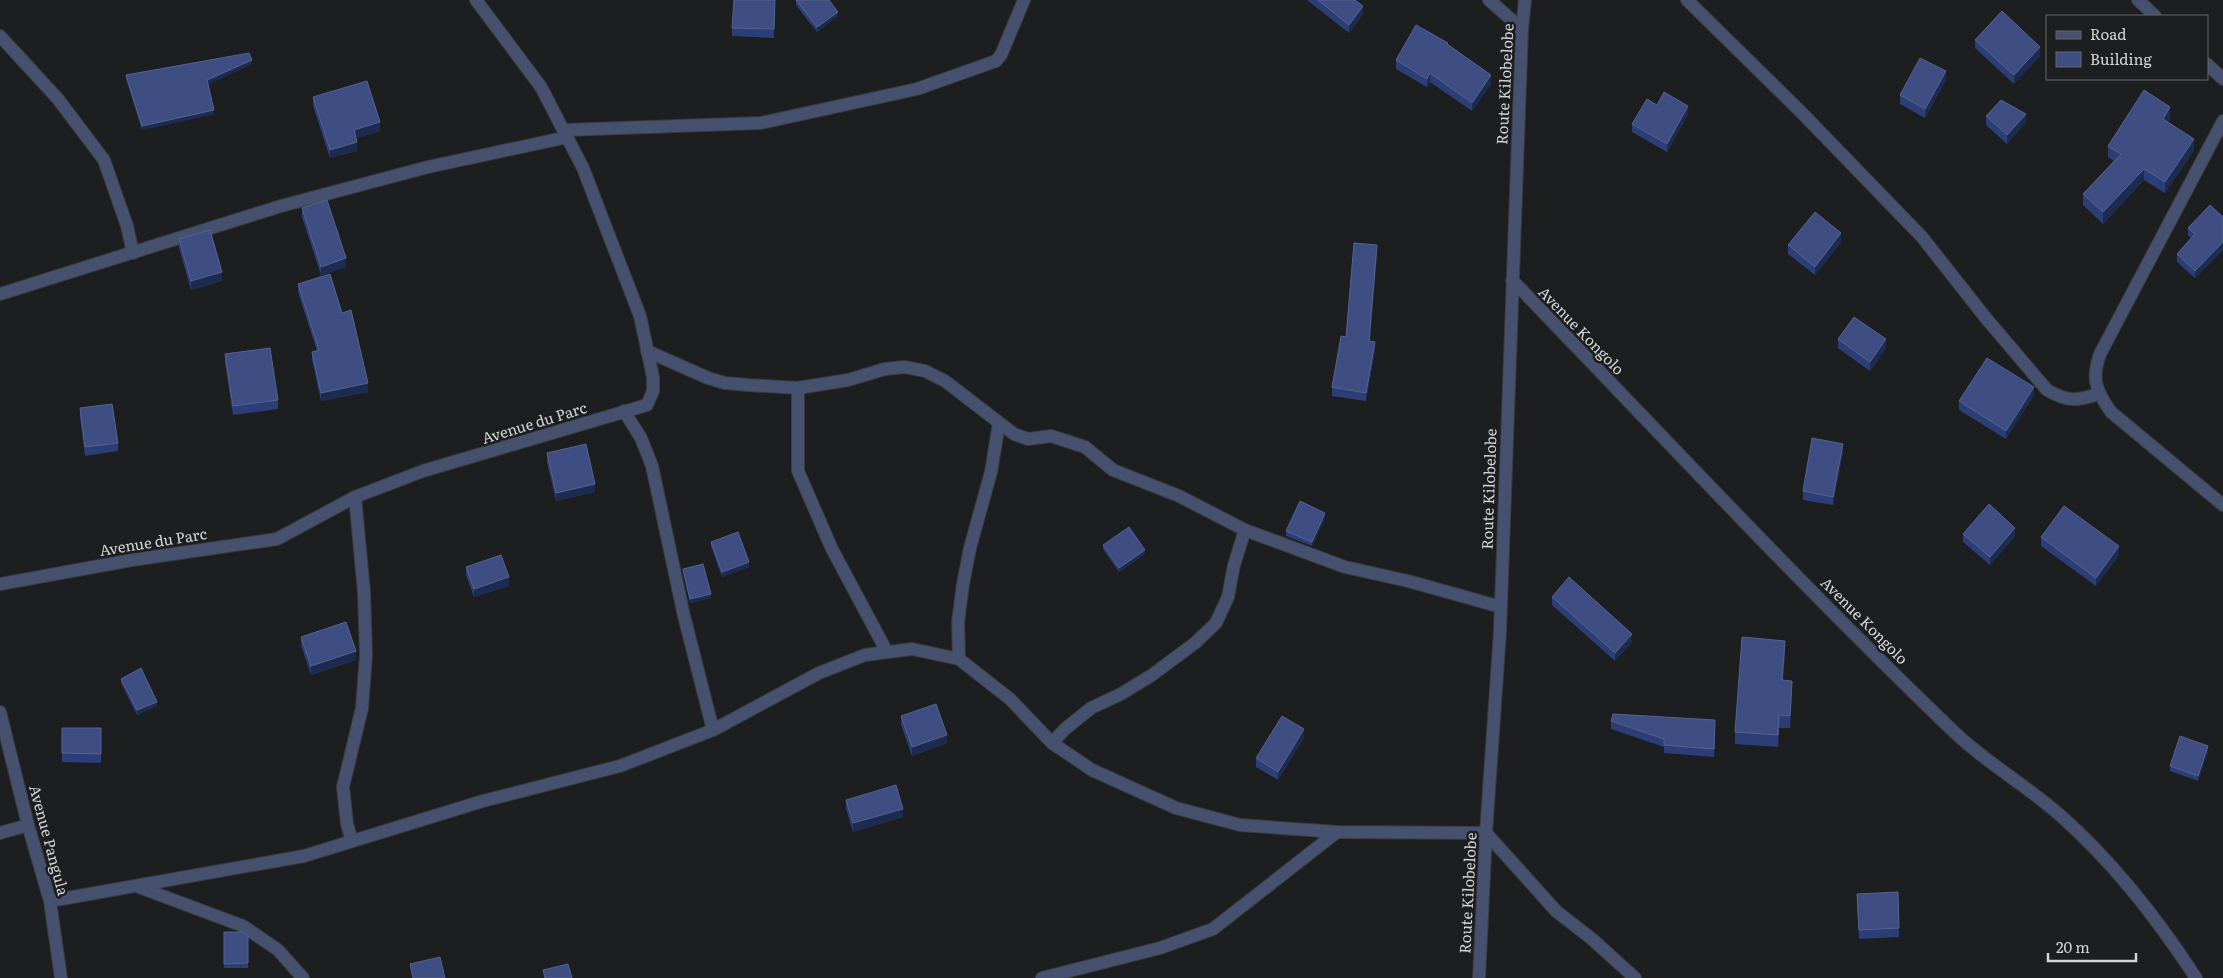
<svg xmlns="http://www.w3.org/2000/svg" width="2223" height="978" font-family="Literata,serif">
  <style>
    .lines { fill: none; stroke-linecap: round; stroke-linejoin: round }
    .minor-casing { stroke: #3a3b3d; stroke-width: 14 }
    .minor { stroke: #45516e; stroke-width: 12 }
    .wall { fill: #2c3e78 }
    .shaded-wall { fill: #1e2b51 }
    .building { fill: #3e4e82; stroke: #55638f }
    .labels { text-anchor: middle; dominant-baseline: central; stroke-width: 5; stroke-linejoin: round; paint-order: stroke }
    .street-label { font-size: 15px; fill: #d3d4d6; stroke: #1d1e20 }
  </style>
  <rect width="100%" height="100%" fill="#1d1e20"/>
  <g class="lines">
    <defs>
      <g id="minor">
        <path d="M1489 0 1522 29"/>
        <path d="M1687 0 1802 113 1922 237 1985 317 2047 390C2068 402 2077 401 2098 394"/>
        <path d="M2138 0 2155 16"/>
        <path d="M0 36 58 99 104 160 127 226 133 253"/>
        <path d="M2207 64 2223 79"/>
        <path d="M2223 121 2100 354C2091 379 2096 391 2111 412L2223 505"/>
        <path d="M565 130 761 123 917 89 996 61 1001 55 1024 0"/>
        <path d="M1512 280C1657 430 1799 583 1949 727 1983 761 2025 784 2061 816 2114 863 2157 918 2196 978"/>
        <path d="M0 294 281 206 428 167 568 137"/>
        <path d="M647 351 708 378 725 383 748 385 798 388 848 380 885 369 905 367 925 371 945 381 1014 434 1028 439 1051 436 1085 447 1113 470 1179 496 1245 530 1345 567 1408 581 1501 607"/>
        <path d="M798 388V471L832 549 887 652"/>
        <path d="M624 411 641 438 652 466 684 616 713 730"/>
        <path d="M0 584 132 560 277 539 355 497 423 471 647 405 653 391V377L640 316 583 168 541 87 476 0"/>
        <path d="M959 659 958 622 963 584 970 548 991 472 999 423"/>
        <path d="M0 712 28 825 50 901 61 978"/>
        <path d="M1052 743 1065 729 1091 708 1121 694 1152 675 1195 643 1216 623 1228 597 1234 565 1245 530"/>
        <path d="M0 833 28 825"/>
        <path d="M352 841 347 824 343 787 362 708 366 655 364 592 355 497"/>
        <path d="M136 886 243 926 278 950 303 978"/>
        <path d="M50 901 304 856 483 801 620 766 713 730 819 673 865 655 912 649 959 659 1010 699 1052 743 1092 770 1176 808 1240 825 1337 832 1486 833 1556 911 1592 939 1635 978"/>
        <path d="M1042 978 1160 948 1213 929 1337 832"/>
        <path d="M1479 978 1486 833 1500 631 1522 29 1525 0"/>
      </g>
    </defs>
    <use href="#minor" class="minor-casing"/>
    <use href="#minor" class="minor"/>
  </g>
  <g class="wall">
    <path d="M775 0 774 38 732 36V28Z"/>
    <path d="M796 0 838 16 817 32 796 5Z"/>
    <path d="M1307 0H1355L1363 14 1349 33Z"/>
    <path d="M1975 40 2040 56 2014 84 1975 48Z"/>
    <path d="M1448 45 1491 84 1472 111 1430 82 1427 87 1396 69V60Z"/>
    <path d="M252 64 208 84 214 114 142 130 126 79V75Z"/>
    <path d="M1946 80 1925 118 1900 104V95Z"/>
    <path d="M313 97 380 131 356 138 357 151 330 158 313 106Z"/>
    <path d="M1688 114 1667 152 1632 132V124Z"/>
    <path d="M1986 116 2026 122 2007 144 1986 125Z"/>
    <path d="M2170 119 2168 122 2194 150 2165 193 2144 180 2103 224 2083 205V194L2114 161 2108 157V146Z"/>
    <path d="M302 208 346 267 321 275 302 217Z"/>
    <path d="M2223 217V250L2195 278 2177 262V254L2191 238 2188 235V228Z"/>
    <path d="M179 239 222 281 191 290 179 248Z"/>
    <path d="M1841 242 1815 275 1788 254V245Z"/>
    <path d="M1377 253 1370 341 1375 350 1366 401 1332 396V387L1346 337Z"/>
    <path d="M298 284 368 392 321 401 312 360V352L317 351 298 292Z"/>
    <path d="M1838 339 1886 348 1870 371 1838 348Z"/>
    <path d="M225 354 278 400V409L233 415 225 363Z"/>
    <path d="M2034 395 2006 439 1959 410V401Z"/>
    <path d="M80 408 118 443V451L85 456 80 417Z"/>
    <path d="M1843 452 1833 505 1803 500V491Z"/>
    <path d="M547 453 595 492 556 501 547 462Z"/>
    <path d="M1325 518 1312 546 1286 536V531Z"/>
    <path d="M1963 534 2015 536 1990 565 1963 542Z"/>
    <path d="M2041 537 2119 555 2096 586 2041 546Z"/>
    <path d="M711 542 749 567 722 577 711 546Z"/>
    <path d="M1103 545 1145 554 1119 572 1103 549Z"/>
    <path d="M466 567 509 586 474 597 466 575Z"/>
    <path d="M683 569 711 598 690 603 683 573Z"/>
    <path d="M1552 597 1632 642 1615 661 1552 605Z"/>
    <path d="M301 637 356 660 311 675 301 645Z"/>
    <path d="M1785 653 1783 680 1792 693 1790 728H1779L1778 747 1735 744V732Z"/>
    <path d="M121 679 157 706 137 715 121 683Z"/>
    <path d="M901 716 947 743 912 756 901 725Z"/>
    <path d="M1611 721 1715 728 1714 757 1664 753V747L1611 729Z"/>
    <path d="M62 728H101V763L62 762Z"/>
    <path d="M1304 738 1278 780 1256 767V758Z"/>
    <path d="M2208 751 2198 781 2170 771V766Z"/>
    <path d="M846 800 903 817 853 832 846 809Z"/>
    <path d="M1857 902 1899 928V937L1859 939Z"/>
    <path d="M224 932 248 935V968H224Z"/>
  </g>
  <g class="shaded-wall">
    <path d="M1363 6V14L1349 33V25Z"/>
    <path d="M838 12V16L817 32V27Z"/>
    <path d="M2040 47V56L2014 84V75Z"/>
    <path d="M252 60V64L207 85V80Z"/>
    <path d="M1946 71V80L1925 118V109Z"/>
    <path d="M1430 73V82L1427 87V79Z"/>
    <path d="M1491 75V84L1472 111V103Z"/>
    <path d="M1688 106V114L1667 152V144Z"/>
    <path d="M2170 107V119L2163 130V119Z"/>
    <path d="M214 110V114L142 130V126Z"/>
    <path d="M2026 114V122L2007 144V135Z"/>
    <path d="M380 122V131L354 139V130Z"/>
    <path d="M2194 139V150L2165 193V182Z"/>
    <path d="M357 142V151L330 158V150Z"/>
    <path d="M2144 169V180L2103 224V212Z"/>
    <path d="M1841 233V242L1815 275V267Z"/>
    <path d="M2223 242V250L2195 278V271Z"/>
    <path d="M1377 245V253L1369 349V341Z"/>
    <path d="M346 258V267L321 275V267Z"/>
    <path d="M222 272V281L191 290V281Z"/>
    <path d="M1886 339V348L1870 371V362Z"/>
    <path d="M1375 342V350L1366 401V393Z"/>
    <path d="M368 383V392L321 401V393Z"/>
    <path d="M2034 387V395L2006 439V431Z"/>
    <path d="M1843 444V452L1833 505V497Z"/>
    <path d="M595 484V492L556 501V493Z"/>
    <path d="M1325 513V518L1312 546V542Z"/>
    <path d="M2015 528V536L1990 565V557Z"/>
    <path d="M2119 546V555L2096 586V578Z"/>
    <path d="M1145 550V554L1119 572V568Z"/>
    <path d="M749 562V567L722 577V572Z"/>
    <path d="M509 577V586L474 597V589Z"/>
    <path d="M711 594V598L690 603V599Z"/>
    <path d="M1632 634V642L1615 661V653Z"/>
    <path d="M1785 641V653L1782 692V680Z"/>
    <path d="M356 651V660L311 675V666Z"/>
    <path d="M1792 681V693L1790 728V716Z"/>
    <path d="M157 702V706L137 715V710Z"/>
    <path d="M1779 715V728L1778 747V735Z"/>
    <path d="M1304 729V738L1278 780V772Z"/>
    <path d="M947 735V743L912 756V747Z"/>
    <path d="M2208 746V751L2198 781V776Z"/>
    <path d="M903 809V817L853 832V823Z"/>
  </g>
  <g class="building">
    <path d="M734 0H775L774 29 732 28Z"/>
    <path d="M796 0H829L838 12 817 27Z"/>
    <path d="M1318 0H1355L1363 6 1349 25Z"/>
    <path d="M2002 11 2040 47 2014 75 1975 40Z"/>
    <path d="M1416 25 1448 43 1447 44 1491 75 1472 103 1430 73 1427 79 1396 60Z"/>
    <path d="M249 53 252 60 207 80 214 110 142 126 126 75Z"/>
    <path d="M1920 58 1946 71 1925 109 1900 95Z"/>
    <path d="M367 81 380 122 354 130 357 142 330 150 313 97Z"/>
    <path d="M2144 90 2170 107 2163 119 2194 139 2165 182 2144 169 2103 212 2083 194 2121 154 2108 146Z"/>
    <path d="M1664 92 1688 106 1667 144 1632 124 1647 99 1657 105Z"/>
    <path d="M2001 100 2026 114 2007 135 1986 116Z"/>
    <path d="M327 200 346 258 321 267 302 208Z"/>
    <path d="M2210 205 2223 217V242L2195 271 2177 254 2195 234 2188 228Z"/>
    <path d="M1815 212 1841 233 1815 267 1788 245Z"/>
    <path d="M210 230 222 272 191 281 179 239Z"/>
    <path d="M1354 243 1377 245 1369 341 1375 342 1366 393 1332 387 1341 336 1346 337Z"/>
    <path d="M330 274 342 313 351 310 368 383 321 393 312 352 319 350 298 284Z"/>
    <path d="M1854 317 1886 339 1870 362 1838 339Z"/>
    <path d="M270 348 278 400 233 406 225 354Z"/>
    <path d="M1987 358 2034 387 2006 431 1959 401Z"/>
    <path d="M112 404 118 443 85 447 80 408Z"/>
    <path d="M1812 438 1843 444 1833 497 1803 491Z"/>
    <path d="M586 444 595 484 556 493 547 453Z"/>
    <path d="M1300 501 1325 513 1312 542 1286 531Z"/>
    <path d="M1989 504 2015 528 1990 557 1963 534Z"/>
    <path d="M2064 506 2119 546 2096 578 2041 537Z"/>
    <path d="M1129 527 1145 550 1119 568 1103 545Z"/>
    <path d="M738 532 749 562 722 572 711 542Z"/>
    <path d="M501 555 509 577 474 589 466 567Z"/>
    <path d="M703 564 711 594 690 599 683 569Z"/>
    <path d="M1569 577 1632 634 1615 653 1552 597Z"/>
    <path d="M346 622 356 651 311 666 301 637Z"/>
    <path d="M1742 637 1785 641 1782 680 1792 681 1790 716 1779 715 1778 735 1735 732Z"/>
    <path d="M141 668 157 702 137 710 121 679Z"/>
    <path d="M936 704 947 735 912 747 901 716Z"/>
    <path d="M1613 714 1715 720 1714 749 1664 745V739L1611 721Z"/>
    <path d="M1282 716 1304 729 1278 772 1256 758Z"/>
    <path d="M62 728H101V754L62 753Z"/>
    <path d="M2180 736 2208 746 2198 776 2170 766Z"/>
    <path d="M896 785 903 809 853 823 846 800Z"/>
    <path d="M1898 892 1899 928 1859 930 1857 894Z"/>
    <path d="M224 932H243L248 935V963L224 964Z"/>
    <path d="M440 957 445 978H413L410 964Z"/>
    <path d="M568 964 572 978H545L543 970Z"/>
  </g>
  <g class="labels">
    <g class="street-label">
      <text transform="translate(1504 84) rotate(-87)">Route Kilobelobe</text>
      <text transform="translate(1582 330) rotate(46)">Avenue Kongolo</text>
      <text transform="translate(534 422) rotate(-17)">Avenue du Parc</text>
      <text transform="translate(1488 489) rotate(-88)">Route Kilobelobe</text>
      <text transform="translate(153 541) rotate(-9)">Avenue du Parc</text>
      <text transform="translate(1865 620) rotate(45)">Avenue Kongolo</text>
      <text transform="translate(50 840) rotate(75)">Avenue Pangula</text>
      <text transform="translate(1467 893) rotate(-87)">Route Kilobelobe</text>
    </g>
  </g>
  <rect x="2046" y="15" width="162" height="65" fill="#1d1e20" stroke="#666769"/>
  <rect x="2056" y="31" width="25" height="8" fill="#45516e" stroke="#666769"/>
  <text x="2090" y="40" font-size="15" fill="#d3d4d6">Road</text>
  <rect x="2056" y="52" width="25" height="15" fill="#3e4e82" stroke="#666769"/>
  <text x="2090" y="65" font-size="15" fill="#d3d4d6">Building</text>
  <path d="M2048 953v8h88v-8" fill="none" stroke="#d3d4d6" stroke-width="2.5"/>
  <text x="2056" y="953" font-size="15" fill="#d3d4d6" stroke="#1d1e20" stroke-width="4" paint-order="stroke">20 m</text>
</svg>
